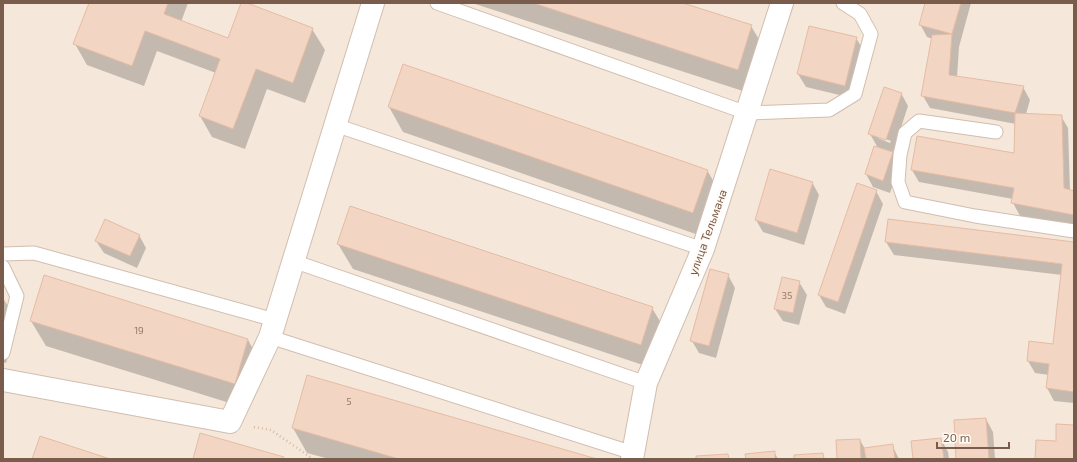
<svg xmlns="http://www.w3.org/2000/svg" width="1077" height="462" font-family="'Exo 2',sans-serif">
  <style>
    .residential { fill: #f5e8da }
    .shadow { fill: #0003; fill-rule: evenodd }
    .building { fill: #f3d5c3; stroke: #e6bba3 }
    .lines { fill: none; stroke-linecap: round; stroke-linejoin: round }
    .service-casing { stroke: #d1beb0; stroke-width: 15 }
    .minor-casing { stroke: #d1beb0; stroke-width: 24 }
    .path { stroke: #d9b8a5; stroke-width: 2.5; stroke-dasharray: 1 3; stroke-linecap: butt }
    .service { stroke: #fff; stroke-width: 13 }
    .minor { stroke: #fff; stroke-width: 22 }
    .labels { text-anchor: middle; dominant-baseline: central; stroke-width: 3; stroke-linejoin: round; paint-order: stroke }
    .number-label { font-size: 10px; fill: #987a6a }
    .street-label { font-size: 12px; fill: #7a5c4d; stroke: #fffaf3 }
  </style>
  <rect width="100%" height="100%" fill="#fdf6ec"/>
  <rect class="residential" x="3" y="3" width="1071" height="456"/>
  <g class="shadow">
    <path d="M90 3H188L181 22 228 40 242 3H244L312 29 325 50 305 103 267 89 245 149 212 137 200 116 216 73 157 51 144 86 87 65 75 44Z"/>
    <path d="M472 3H680L751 26 766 51 752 94Z"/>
    <path d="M926 3H971L959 47 957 77 1023 87 1030 100 1026 114 1061 116 1068 128 1070 191 1074 192V226L1020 216 1013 203V199L919 182 912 170 1015 154 1016 124 930 108 923 96 933 39 927 37 920 24Z"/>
    <path d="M856 38 864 51 852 98 806 87 798 74Z"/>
    <path d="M403 65 707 170 722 196 707 238 403 132 389 107Z"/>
    <path d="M901 93 908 106 893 152 891 151 899 166 890 193 873 187 866 174 878 148 870 134ZM878 136 891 141 890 143 878 138Z"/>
    <path d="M812 182 819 195 804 245 763 232 756 220Z"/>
    <path d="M876 191 883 204 845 314 826 307 819 295Z"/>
    <path d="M889 220 1074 243V403L1054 401 1047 388 1049 375 1035 373 1028 361 1054 345 1062 275 894 255 886 242Z"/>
    <path d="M139 235 146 248 137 268 104 253 96 241Z"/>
    <path d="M338 244 652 308 667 333 655 369 353 269Z"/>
    <path d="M728 275 735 288 716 358 699 353 692 341Z"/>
    <path d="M799 282 807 295 799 325 783 321 775 309Z"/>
    <path d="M3 298 18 323 6 363 3 362Z"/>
    <path d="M31 321 248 340 262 365 249 409 46 346Z"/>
    <path d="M986 419 993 432 995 459H957Z"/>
    <path d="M293 428 593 459H329L307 453Z"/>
    <path d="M941 439 948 452 949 459H914Z"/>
    <path d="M860 440 865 449 892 445 899 459H838Z"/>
    <path d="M774 452 778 459H747Z"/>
  </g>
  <g class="building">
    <path d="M89 3H168L164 14 228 38 241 3H247L313 28 293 83 256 69 233 129 199 116 220 59 145 31 132 66 73 44Z"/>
    <path d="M533 3H683L752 25 738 70Z"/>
    <path d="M925 3H961L952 34 919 25Z"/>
    <path d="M809 26 857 37 845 86 797 74Z"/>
    <path d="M952 34 949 75 1024 86 1015 113 921 96 932 35Z"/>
    <path d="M403 64 708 170 693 213 388 107Z"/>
    <path d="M884 87 902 93 886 140 868 134Z"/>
    <path d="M1015 113 1062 115 1064 188 1074 191V215L1011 203 1014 188 911 170 917 136 1014 153Z"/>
    <path d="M874 146 893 152 883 181 865 174Z"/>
    <path d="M770 169 813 182 797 233 755 220Z"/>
    <path d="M857 183 877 190 838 302 818 295Z"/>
    <path d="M350 206 653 307 641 345 337 244Z"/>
    <path d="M105 219 140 235 130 256 95 241Z"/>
    <path d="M888 219 1074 242V392L1046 388 1049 364 1027 361 1029 341 1053 344 1062 264 885 242Z"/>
    <path d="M710 269 729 274 709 346 690 341Z"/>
    <path d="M44 275 248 339 235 384 30 321Z"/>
    <path d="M782 277 800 281 793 313 774 309Z"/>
    <path d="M307 375 597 459H399L292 428Z"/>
    <path d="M986 418 989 459H956L954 420Z"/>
    <path d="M1056 424 1074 425V459H1035L1036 440 1056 441Z"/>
    <path d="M200 433 284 457 283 459H193Z"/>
    <path d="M40 436 110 459H32Z"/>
    <path d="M941 438 944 459H913L911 441Z"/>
    <path d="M860 439 861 459H837L836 440Z"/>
    <path d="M893 444 895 459H866L864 448Z"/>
    <path d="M775 451V459H746L745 454Z"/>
    <path d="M823 453 824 459H794V455Z"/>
    <path d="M728 454 729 459H696V456Z"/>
  </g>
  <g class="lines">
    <defs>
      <g id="service">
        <path d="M437 3 747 113 829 110 855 94 871 34 860 14 843 3"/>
        <path d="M335 125 703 249"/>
        <path d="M996 132 919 121 905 133 900 155 898 182 905 202 975 216 1074 231"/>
        <path d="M3 254 34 253 275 320"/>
        <path d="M293 261 646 383"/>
        <path d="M3 267 17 296 3 353"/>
        <path d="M270 337 633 453"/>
      </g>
      <g id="minor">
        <path d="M3 380 230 422 270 337 373 3"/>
        <path d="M632 459 646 383 703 249 782 3"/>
      </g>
    </defs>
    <use href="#service" class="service-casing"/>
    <use href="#minor" class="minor-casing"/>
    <path class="path" d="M254 427 271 430 313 459"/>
    <use href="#service" class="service"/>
    <use href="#minor" class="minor"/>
  </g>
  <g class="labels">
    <g class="number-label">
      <text x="787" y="295">35</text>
      <text x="139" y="330">19</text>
      <text x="349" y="401">5</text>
    </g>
    <g class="street-label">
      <text transform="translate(707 232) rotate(-70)">улица Тельмана</text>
    </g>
  </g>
  <rect width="1077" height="462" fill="none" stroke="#7a5c4d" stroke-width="8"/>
  <path d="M937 442v6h72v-6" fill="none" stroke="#7a5c4d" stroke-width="2"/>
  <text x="943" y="442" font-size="12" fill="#7a5c4d" stroke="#fffaf3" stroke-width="3" paint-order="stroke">20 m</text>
</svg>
